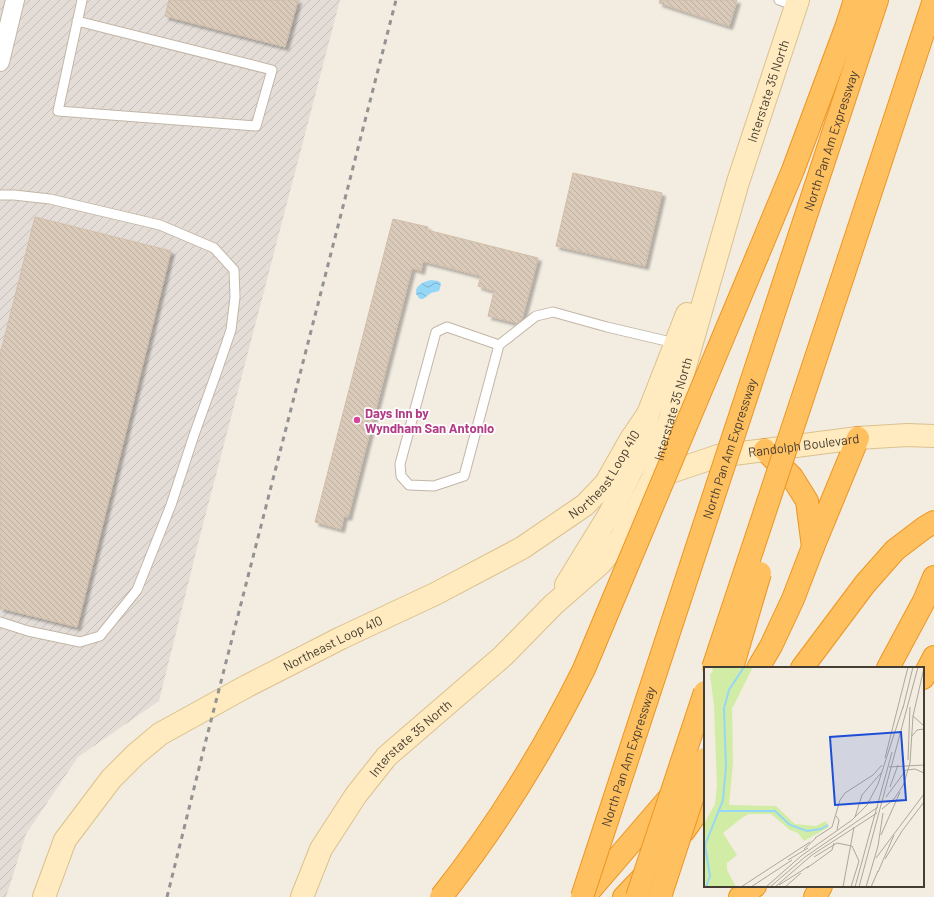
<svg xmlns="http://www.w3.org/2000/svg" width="934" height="897" font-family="Barlow,sans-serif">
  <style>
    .industrial { fill: url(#industrial-furrows) }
    .water { fill: url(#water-waves) }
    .building { fill: url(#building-back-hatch); stroke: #d1bea8; filter: url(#shadow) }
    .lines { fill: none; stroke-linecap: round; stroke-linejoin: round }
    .service-casing { stroke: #c2b6a6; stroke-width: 11 }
    .minor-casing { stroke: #c2b6a6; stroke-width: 20 }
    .secondary-casing { stroke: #dbc18e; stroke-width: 24 }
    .motorway-casing { stroke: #ed9521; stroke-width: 24 }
    .service { stroke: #fff; stroke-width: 9 }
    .minor { stroke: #fff; stroke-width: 18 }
    .secondary { stroke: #ffebbf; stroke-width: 22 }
    .motorway { stroke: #ffc060; stroke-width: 22 }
    .rail { stroke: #939393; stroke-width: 3; stroke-dasharray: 5 5; stroke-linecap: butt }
    .motorway-bridge-casing { stroke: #ed9521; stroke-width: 24; stroke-linecap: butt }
    .motorway-bridge { stroke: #ffc060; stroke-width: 22 }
    .hotel-dot { fill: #d1479c; stroke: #fff; stroke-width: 1.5 }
    .labels { text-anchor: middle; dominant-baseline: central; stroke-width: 3.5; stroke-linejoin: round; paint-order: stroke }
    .street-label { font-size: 13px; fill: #453c32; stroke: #fff }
    .hotel-label { font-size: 13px; font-weight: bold; fill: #b23c85; stroke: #fff; text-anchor: start }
    .inset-river { fill: none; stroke: #96d6f7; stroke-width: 2 }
    .inset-road { fill: none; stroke: #ada69b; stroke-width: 1 }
    .view { fill: #1d4ed8; fill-opacity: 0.15; stroke: #1d4ed8; stroke-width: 2 }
    .inset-edge { fill: none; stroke: #453c32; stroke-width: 2 }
  </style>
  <defs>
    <pattern id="industrial-furrows" width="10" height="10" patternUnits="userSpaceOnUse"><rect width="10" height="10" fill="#e4ddd7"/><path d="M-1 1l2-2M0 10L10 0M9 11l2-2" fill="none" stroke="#c5bfb9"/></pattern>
    <pattern id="water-waves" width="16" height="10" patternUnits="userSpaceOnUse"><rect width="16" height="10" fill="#96d6f7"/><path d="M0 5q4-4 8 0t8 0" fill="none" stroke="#7cafc9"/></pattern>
    <pattern id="building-back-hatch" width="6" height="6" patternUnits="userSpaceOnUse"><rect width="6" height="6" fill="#d9cab9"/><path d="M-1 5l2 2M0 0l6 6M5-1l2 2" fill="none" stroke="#bcaea0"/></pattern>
    <filter id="shadow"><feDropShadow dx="3.5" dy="3.5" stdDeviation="1" flood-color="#0004"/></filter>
  </defs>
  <rect width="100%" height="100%" fill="#f3ece1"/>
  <path class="industrial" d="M0 0H340L199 540 159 701 78 757 26 834 6 897H0Z"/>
  <path class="water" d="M431 280 438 281 441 283 440 288 439 291 431 293 423 299H420L416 294C415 285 423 282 431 280Z"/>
  <g class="building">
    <path d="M169 0H298L285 47 165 16Z"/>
    <path d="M660 0H737L729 26 659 3Z"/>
    <path d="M573 173 662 193 645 266 556 246Z"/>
    <path d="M35 217 171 251 77 627 0 608V355Z"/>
    <path d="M393 219 428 227 427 230 538 258 522 319 517 323 488 316 494 291 478 286 481 276 423 261 421 271 412 268 348 517 344 516 341 529 315 522Z"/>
  </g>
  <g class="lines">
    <defs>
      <g id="service">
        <path d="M779 0 796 6"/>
        <path d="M77 21 272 70 256 126 58 111 82 0"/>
        <path d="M0 195H14L50 199 160 225 214 248 234 270 235 297 231 330 217 371 194 435 171 505 137 590 100 636 80 642 28 631 0 622"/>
        <path d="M499 345 447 327 436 332 400 464 401 476 409 485 434 486 464 476 499 345 536 316 553 312 607 327 675 343"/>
      </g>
      <path id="minor" d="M0 62 15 0"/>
      <g id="secondary">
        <path id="s1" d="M653 478 718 456 858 438 907 435 934 436"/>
        <path d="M566 585 609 515 642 450 648 414 687 314"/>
        <path id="s2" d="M44 897 65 840 111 779 135 755 160 734 247 686 341 638 435 594 522 548 585 505 606 483 631 439 648 414"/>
        <path id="s3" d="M302 897 321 849 356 795 387 756 503 656 553 605 601 563 621 538 653 478 738 182 798 0"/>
      </g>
      <g id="motorway">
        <path d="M758 254 793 170 847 25 855 0"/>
        <path d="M849 258 934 0"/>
        <path id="s4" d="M789 267 877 0"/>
        <path d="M765 450 792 477 807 501 813 547"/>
        <path d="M758 668 771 646 793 599 813 547 858 438"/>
        <path d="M802 668 865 584 895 550 924 528 934 522"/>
        <path d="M888 668 924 601 934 577"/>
        <path d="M923 678 934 657"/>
        <path d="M684 831 705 801"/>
        <path d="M584 897 670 797"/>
        <path d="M624 897 648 872"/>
        <path d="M740 897 755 886"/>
        <path d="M815 897 821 886"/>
      </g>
    </defs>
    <use href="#service" class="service-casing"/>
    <use href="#minor" class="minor-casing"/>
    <use href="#secondary" class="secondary-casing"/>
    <use href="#motorway" class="motorway-casing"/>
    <use href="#service" class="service"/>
    <use href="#minor" class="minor"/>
    <use href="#secondary" class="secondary"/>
    <use href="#motorway" class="motorway"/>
    <path class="rail" d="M167 897 205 744 396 0"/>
    <defs>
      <g id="motorway-bridge">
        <path d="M713 668 849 258"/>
        <path d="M732 668 760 573"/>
        <path d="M441 897C497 826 544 750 584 669L758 254"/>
        <path id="s5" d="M582 897 789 267"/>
        <path d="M637 897 705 692"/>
        <path d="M660 897 705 759"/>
      </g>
    </defs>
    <use href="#motorway-bridge" class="motorway-bridge-casing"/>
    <use href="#motorway-bridge" class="motorway-bridge"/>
  </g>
  <circle class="hotel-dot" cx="357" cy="420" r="4"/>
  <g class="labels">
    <g class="street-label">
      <text stroke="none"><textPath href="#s3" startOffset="958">Interstate 35 North</textPath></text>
      <text stroke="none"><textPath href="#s4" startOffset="133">North Pan Am Expressway</textPath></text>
      <text stroke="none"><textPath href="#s3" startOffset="626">Interstate 35 North</textPath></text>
      <text stroke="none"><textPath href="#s1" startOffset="155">Randolph Boulevard</textPath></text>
      <text stroke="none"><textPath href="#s5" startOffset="472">North Pan Am Expressway</textPath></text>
      <text stroke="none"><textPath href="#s2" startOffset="723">Northeast Loop 410</textPath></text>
      <text stroke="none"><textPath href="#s2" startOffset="399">Northeast Loop 410</textPath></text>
      <text stroke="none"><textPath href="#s3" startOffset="195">Interstate 35 North</textPath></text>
      <text stroke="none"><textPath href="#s5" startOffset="148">North Pan Am Expressway</textPath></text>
    </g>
    <g class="hotel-label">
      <text x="365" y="413">Days Inn by<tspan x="365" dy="15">Wyndham San Antonio</tspan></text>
    </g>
  </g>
  <g transform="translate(704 667)">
    <rect width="220" height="220" fill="#f3ece1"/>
    <path d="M10 39 28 40 29 96 25 138 72 139 91 157 112 159 122 154 125 160 100 174 94 166 86 163 67 147H45L39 150 19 166 33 188 23 196V203L32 220H0V157L11 137 13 119Z" fill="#d1eca5"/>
    <path d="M8 0H49L29 40 10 39 6 7 9 5Z" fill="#d1eca5"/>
    <path class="inset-river" d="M15 144H71L86 158 103 164 117 162 124 158M2 220 6 209 1 178 19 133 22 99 20 41 25 23 40 0"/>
    <path class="inset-road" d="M220 1 209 49 220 59M199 41 209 0M208 69 213 63 220 62M181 91 204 0M204 93 206 40M185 100 220 98M199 119 206 96 209 49M186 120 194 98M182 130 202 103 211 102 220 106M178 142 190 132 200 117M132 149 135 153 133 163M151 150 158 128 177 106M177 168 196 125M111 171 128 160 136 133 141 126 169 108 178 98M100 182 112 171M110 190 133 176 148 179 155 194 147 220M172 191 220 127M181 192 198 164 220 135M84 193 104 181M103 201 128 183 130 176M174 205 190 168M75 218 105 199M37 220 106 175M47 220 88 193M62 220 97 189 148 153 163 138 174 117 199 40M66 220 101 190 174 140M71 220 108 188 173 146M81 220 97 206M139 220 150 160M151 220 188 85M155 220 214 0M162 220 174 179 179 146M167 220 174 204"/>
    <path class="view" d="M197 65 202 133 131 138 126 70Z"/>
    <rect width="220" height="220" class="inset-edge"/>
  </g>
</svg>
